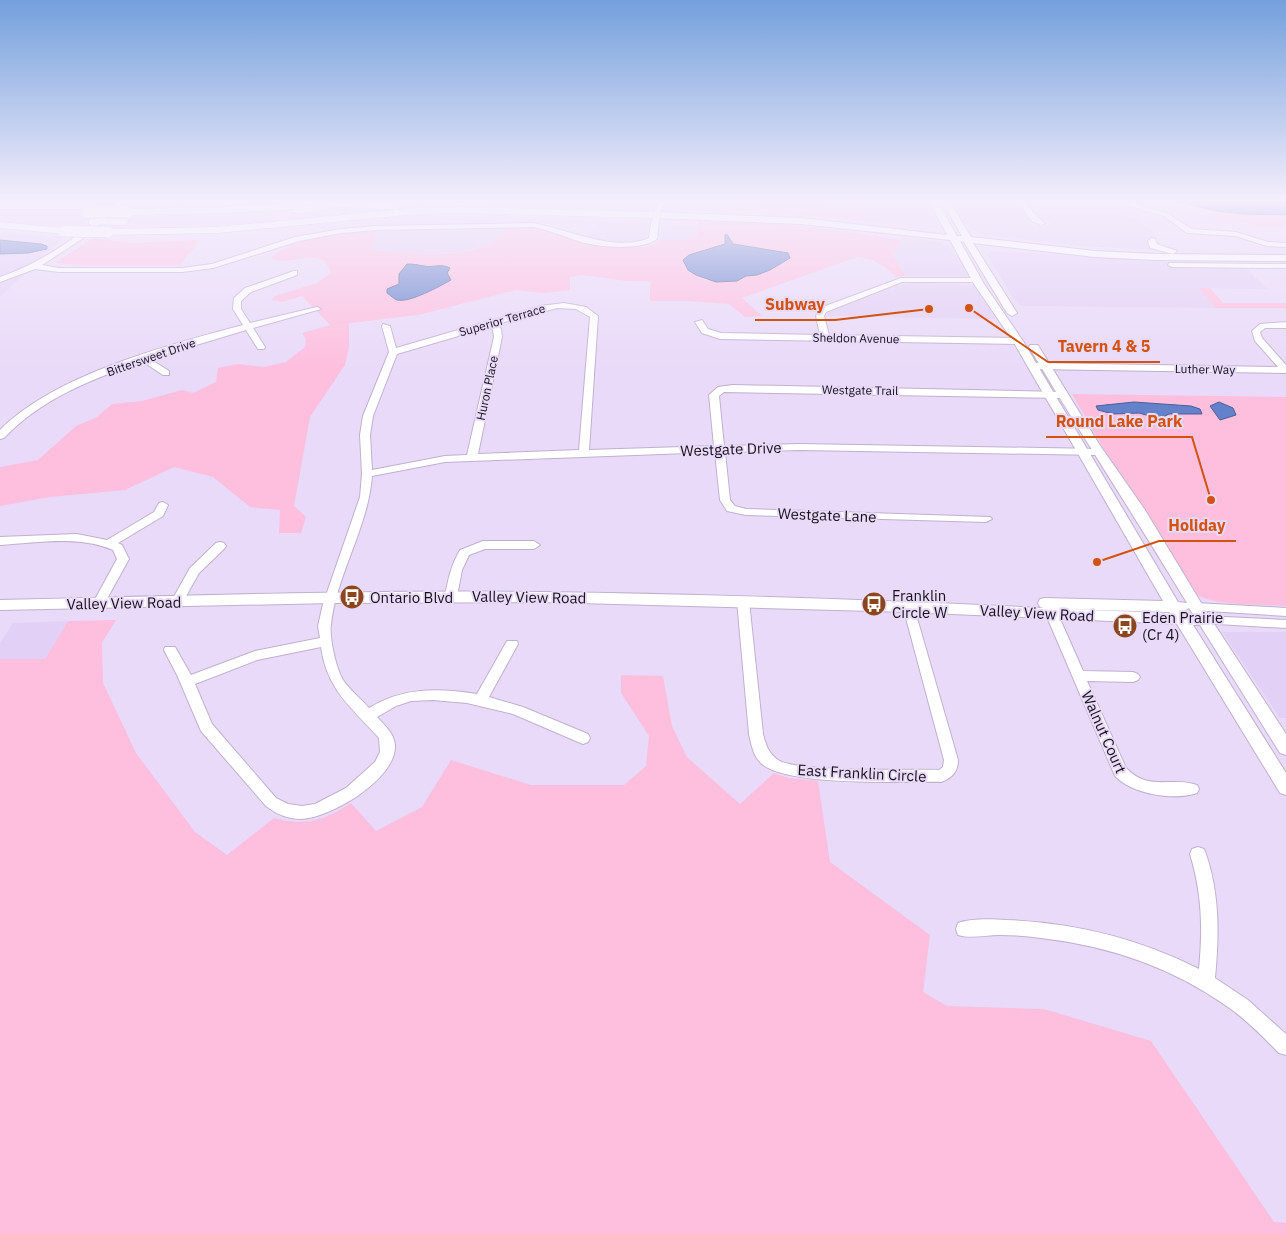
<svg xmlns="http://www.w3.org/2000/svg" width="1286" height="1234" font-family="'IBM Plex Sans',sans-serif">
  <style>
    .built { fill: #e2d0f6 }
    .green { fill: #febede; fill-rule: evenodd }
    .water { fill: #6481cb; stroke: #4d5f96 }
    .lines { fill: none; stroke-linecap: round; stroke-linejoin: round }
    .minor-casing { stroke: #bfb1ce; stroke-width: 2 }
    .major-casing { stroke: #bfb1ce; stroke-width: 2 }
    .highway-casing { stroke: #bfb1ce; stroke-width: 1 }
    .minor { fill: #fff; fill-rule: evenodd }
    .major { fill: #fff; fill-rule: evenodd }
    .highway { fill: #fff; fill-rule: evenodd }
    .highway-bridge-casing { stroke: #bfb1ce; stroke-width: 12; stroke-linecap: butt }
    .highway-bridge { stroke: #fff; stroke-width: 11 }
    .labels { text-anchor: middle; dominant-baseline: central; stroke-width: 4; stroke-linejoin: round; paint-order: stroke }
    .far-street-label { font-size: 12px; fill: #16111b; stroke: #e9daf9 }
    .street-label { font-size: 15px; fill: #16111b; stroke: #e9daf9 }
    .poi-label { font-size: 15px; fill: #16111b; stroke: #e9daf9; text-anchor: start }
    .leader { fill: none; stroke: #d3520e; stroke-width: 2 }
    .callout-dot { fill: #d3520e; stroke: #e9daf9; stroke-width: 2 }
    .callout-label { font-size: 16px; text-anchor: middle; font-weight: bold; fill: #d3520e; stroke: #e9daf9; stroke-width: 4; stroke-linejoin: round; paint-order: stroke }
  </style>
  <rect width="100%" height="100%" fill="#e9daf9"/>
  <g class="built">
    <path d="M468 199H894L896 203 902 204 929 202 939 224V226L930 228 810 215 743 210 677 208 669 211 465 206Z"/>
    <path d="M952 201H1016L1033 225 1040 227 1052 224 1048 221 1038 219 1034 213 1121 214 1136 220 1155 232 1151 233 1164 248 1157 250 1082 246 985 235 966 226 950 203Z"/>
    <path d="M597 222 649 223V230L645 240 637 242H619L588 238Z"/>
    <path d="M662 225 699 226 698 234 683 240H660Z"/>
    <path d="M504 227 502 234 487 245 460 252 409 254 372 250 376 231Z"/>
    <path d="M0 232 49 237 66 235 0 297Z"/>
    <path d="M907 237 935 241 949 246 959 260 968 276H906L893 256 896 246 901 244 900 240Z"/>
    <path d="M991 251 1169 262 1174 266 1245 267 1267 289 1199 288 1215 308 1021 306 1012 296 987 254Z"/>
    <path d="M913 283 974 285 996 319 828 316V314L833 309 893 287Z"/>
    <path d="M68 621 45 659H0V643L13 623Z"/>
    <path d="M1222 632H1286V718H1280Z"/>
  </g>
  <g class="green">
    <path d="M752 199H827V209L859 210 854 201H861L868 216 859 220 745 209 737 205 742 204 748 206 760 201Z"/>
    <path d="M1210 213 1286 216V224L1277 227 1256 226 1243 222 1213 219Z"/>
    <path d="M698 221 784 224 893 238 900 240 901 244 896 246 893 256 906 276 896 277C885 266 873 258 857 257L742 298 762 316 745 317 729 304 689 301H650V281H627L581 275 570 277V290L543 293 516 290 418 315 349 323V347L345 365 310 417 294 506 306 517 301 533H279L280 510 250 507 213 477 174 467 125 490 50 497 0 506V467L38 460 76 426 97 417 112 404 142 401 182 390 193 393 216 382 218 368 238 364 264 367 286 362 305 347 306 339 302 333 330 325 302 296 282 302 271 300 275 296 317 283 331 273C321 242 290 269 271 258 290 238 348 232 376 231L372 250C403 253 458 259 487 245 492 243 498 237 502 234L504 227H536L555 232 582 243 608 247H645L654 245 660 240H683L698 234ZM725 235 733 244 788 253 790 258 770 270 746 276 737 281 705 280 688 270 685 258 725 244ZM446 265 447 273 451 279 387 289 399 284 423 266Z"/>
    <path d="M93 238 132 243 198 240 195 247 180 265H82L55 263Z"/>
    <path d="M1199 288H1210L1223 303H1286V308H1215Z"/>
    <path d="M1072 394 1286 397V606C1261 604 1211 607 1193 592L1117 472Z"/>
    <path d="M116 620 102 643 103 683 136 753 195 832 227 855 274 818C305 827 325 820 351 803L376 831 422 807 451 760 531 785H624L646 766 649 736 621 693V675L663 676 672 726 687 757 740 804 774 773 789 778 818 781 830 862 930 935 923 992 947 1006 1044 1009 1151 1041 1274 1222 1286 1223V1234H0V659H45L68 621Z"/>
  </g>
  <g class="water">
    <path d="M1168 199H1286V215L1242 214 1216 211Z"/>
    <path d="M727 234 733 244 788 253 790 258 770 270 757 275 746 276 737 281 716 282 696 275 688 270 683 260 689 255 725 244V235Z"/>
    <path d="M0 240 41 244 47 246V249L28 253 0 254Z"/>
    <path d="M407 264C414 264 418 265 424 266 433 268 441 263 450 268L447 273 451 280C440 286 410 303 397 300 394 299 390 295 387 293V289L399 284V274Z"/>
    <path d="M1134 402 1191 406 1200 409 1202 414H1169L1161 418 1153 417 1139 413 1113 414 1098 410 1096 406Z"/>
    <path d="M1219 402 1233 408 1236 415 1220 420 1210 406Z"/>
  </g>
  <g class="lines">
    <defs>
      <g id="minor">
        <path d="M121 199H128L85 237 42 265 59 268H182L212 264 295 237 341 229 376 226 533 223C567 229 616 253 649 238 651 224 652 210 661 199H667L660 212 657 239C642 251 599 247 581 242 565 237 550 230 533 227L376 230 341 233 299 241 213 268 182 272H59L35 269 0 282V277C47 261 84 232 121 199Z"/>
        <path d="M900 199H1119L1168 214 1192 229 1236 232 1268 242 1286 243V247L1267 246 1235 236 1187 233 1164 216 1119 203 1024 201C1031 210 1036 217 1045 223L1041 225 1032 221 1017 201H903Z"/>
        <path d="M1169 263 1286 264V268L1172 267 1168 265Z"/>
        <path d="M294 271H297V275L251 292 241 301V309L250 323 317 307 321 309 253 328 265 347 264 349H258L246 330 150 359 169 371V375H163L142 361C91 380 42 398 4 438L0 439V430C56 374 168 345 243 325L233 309 234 298 245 288Z"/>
        <path d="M901 278H977L981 280 977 282H902L826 312 824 316 829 335 1018 338 1022 341 1018 344 720 339 702 333 695 322 702 320 708 329 721 333 820 335 816 316 820 308Z"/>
        <path d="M564 303 586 307 598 316 589 450 714 446 709 395 718 387 733 385 1063 392 1068 395 1063 398 724 392 719 396 724 446 800 444 1098 449 1103 452 1098 455 800 450 725 452 730 500 735 506 746 509 990 517 992 519 986 522 746 515 727 511 720 500 715 452 445 462 372 476C368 528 337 573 331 624 329 637 336 668 343 680 350 690 361 699 369 708 403 687 438 688 477 694L507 641H517L518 644 489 697 523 707 588 734 590 738 588 742 583 744 513 714 467 703 433 700 411 701 396 706 377 717C385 726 394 733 395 745 397 779 330 818 301 819 288 819 276 814 266 806L201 731 177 675 164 650 165 647H175L191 675 255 651 320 638 318 626 323 604 360 497 362 474 360 435 363 416 389 352 382 326 383 324 390 326 396 348 541 306ZM557 308 576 309 590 317 579 450 478 454 502 337 501 329 497 324ZM489 327 493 330 494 337 467 455 445 456 372 470 370 435 373 416 397 354ZM321 647C327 690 352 708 379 738L380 752 375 762 346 788 315 804 302 806 288 804 276 798 212 724 195 684 257 660Z"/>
        <path d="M1286 322V328H1265L1260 332 1262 338 1286 365V373L1034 369 1029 366 1034 363 1278 367 1255 341 1252 331 1260 324Z"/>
        <path d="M163 502 168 505 163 516 118 543 122 545 129 559 103 606 99 607 93 603 117 559 113 550C78 535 37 543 0 545V537L77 534 107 540 154 512 159 503Z"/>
        <path d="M483 541H534L540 545 534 549H485L469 555 462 570 457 596 451 600 447 599 445 596C448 580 451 565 460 550Z"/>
        <path d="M220 542 224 543 226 546 224 549 199 573 181 605H173L171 602 190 568 216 543Z"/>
        <path d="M743 597 749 601 763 734C766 745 768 753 778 760 800 773 908 769 939 770L943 767 944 760 903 607 909 603 913 604 958 760C958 772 952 778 941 782 905 781 782 787 760 762 753 755 751 743 749 734L737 601Z"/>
        <path d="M1047 599 1053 603 1083 671 1133 672 1138 674 1140 677 1138 680 1133 682 1087 681 1126 768C1149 792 1171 776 1197 785L1199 789 1197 793C1174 801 1132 794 1115 776L1041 603Z"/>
        <path d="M1196 603 1286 608V616L1192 610 1190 607Z"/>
        <path d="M1204 616 1286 620V628L1200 623 1198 620Z"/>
        <path d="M1198 847 1204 849 1206 854C1220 896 1219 935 1215 978L1248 1000 1286 1034V1055L1279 1053C1263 1037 1247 1020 1228 1007 1172 967 1109 946 1041 938 1028 936 1013 935 999 935 986 935 971 939 958 935L956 929 958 923C972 918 992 919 1007 920 1075 923 1138 938 1199 969 1203 929 1202 893 1190 854L1192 849Z"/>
      </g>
      <g id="major">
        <path d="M928 199H936L957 236H962L940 199H948L971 237 1095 251 1155 254 1286 255V261L1155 260 1095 257 973 243 1017 313 1012 316 1007 313 964 242 960 241 984 284 1023 341 1178 602 1187 603C1135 517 1080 433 1029 347L1030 345H1038L1039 347 1099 444 1145 510 1209 616 1286 734V755L1280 753 1200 625H1193L1286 773V795L1280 793 1177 624 909 612 541 602 332 603 0 610V600C180 596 360 590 540 592 708 594 876 600 1044 608L1040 607 1038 603 1040 599 1045 598 1163 601 1013 341 974 284 950 240 801 224 657 218 653 215 657 212 801 218 947 235ZM1189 608 1193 614H1186L1184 611ZM1061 609 1169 612 1170 613Z"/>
        <path d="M1152 238 1155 239 1157 244 1177 251 1173 254 1150 248 1148 241Z"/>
      </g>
      <g id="highway">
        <path d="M350 199 355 202 353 204 297 214 292 211 295 209 226 213 128 215 123 212 128 209 226 207 308 202 312 205Z"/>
        <path d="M0 203H95L100 206 95 209H0Z"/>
        <path d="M463 207 657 212 662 215 657 218 463 213 417 214 217 233 108 235 103 232 108 229 217 227 417 208Z"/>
        <path d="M92 219H124L129 222 124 225 89 224V220Z"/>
        <path d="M0 222 64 228 69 231 64 234 0 228Z"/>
      </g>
    </defs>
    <use href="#minor" class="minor-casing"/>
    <use href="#major" class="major-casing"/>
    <use href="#highway" class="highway-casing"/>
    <use href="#minor" class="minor"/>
    <use href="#major" class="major"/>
    <use href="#highway" class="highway"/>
    <defs>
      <g id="highway-bridge">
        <path d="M292 199 395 204"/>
        <path d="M87 212H128"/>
        <path d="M64 231 108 232"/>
      </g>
    </defs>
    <use href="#highway-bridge" class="highway-bridge-casing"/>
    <use href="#highway-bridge" class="highway-bridge"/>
  </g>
  <linearGradient id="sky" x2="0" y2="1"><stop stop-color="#73a0dc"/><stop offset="0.54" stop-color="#f5eefc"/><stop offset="1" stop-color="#f5eefc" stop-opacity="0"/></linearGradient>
  <rect width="1286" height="371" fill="url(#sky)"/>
  <defs>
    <symbol id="bus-disc" viewBox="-11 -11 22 22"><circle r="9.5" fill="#8b461e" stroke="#e9daf9"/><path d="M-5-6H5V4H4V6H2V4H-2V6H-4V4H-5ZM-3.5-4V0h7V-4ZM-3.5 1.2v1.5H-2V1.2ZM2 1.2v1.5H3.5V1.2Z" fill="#fff"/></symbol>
  </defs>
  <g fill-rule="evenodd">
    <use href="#bus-disc" x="338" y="583" width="28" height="28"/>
    <use href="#bus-disc" x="860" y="590" width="28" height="28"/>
    <use href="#bus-disc" x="1111" y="612" width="28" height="28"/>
  </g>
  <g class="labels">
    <g class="far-street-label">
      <text transform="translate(502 320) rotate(-16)">Superior Terrace</text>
      <text transform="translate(856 338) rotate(1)">Sheldon Avenue</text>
      <text transform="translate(151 357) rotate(-19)">Bittersweet Drive</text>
      <text transform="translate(1205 369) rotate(1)">Luther Way</text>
      <text transform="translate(487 388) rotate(-78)">Huron Place</text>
      <text transform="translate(860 390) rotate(1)">Westgate Trail</text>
    </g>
    <g class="street-label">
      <text transform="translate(731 449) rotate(-2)">Westgate Drive</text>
      <text transform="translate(827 515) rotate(2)">Westgate Lane</text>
      <text transform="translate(529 597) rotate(1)">Valley View Road</text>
      <text transform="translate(124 603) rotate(-1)">Valley View Road</text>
      <text transform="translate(1037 613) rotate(3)">Valley View Road</text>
      <text transform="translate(1104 732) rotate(66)">Walnut Court</text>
      <text transform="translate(862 773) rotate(3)">East Franklin Circle</text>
    </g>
    <g class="poi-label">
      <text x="892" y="595">Franklin<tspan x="892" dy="17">Circle W</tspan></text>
      <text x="370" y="597">Ontario Blvd</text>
      <text x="1142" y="617">Eden Prairie<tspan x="1142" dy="17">(Cr 4)</tspan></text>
    </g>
  </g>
  <path class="leader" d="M929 309L835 320H755M969 308L1048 362H1160M1211 500L1192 437H1046M1097 562L1159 541H1236"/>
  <g class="callout-dot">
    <circle cx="929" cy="309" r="5"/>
    <circle cx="969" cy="308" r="5"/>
    <circle cx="1211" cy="500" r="5"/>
    <circle cx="1097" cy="562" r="5"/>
  </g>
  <g class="callout-label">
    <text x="795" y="310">Subway</text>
    <text x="1104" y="352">Tavern 4 &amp; 5</text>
    <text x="1119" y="427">Round Lake Park</text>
    <text x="1197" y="531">Holiday</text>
  </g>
</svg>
